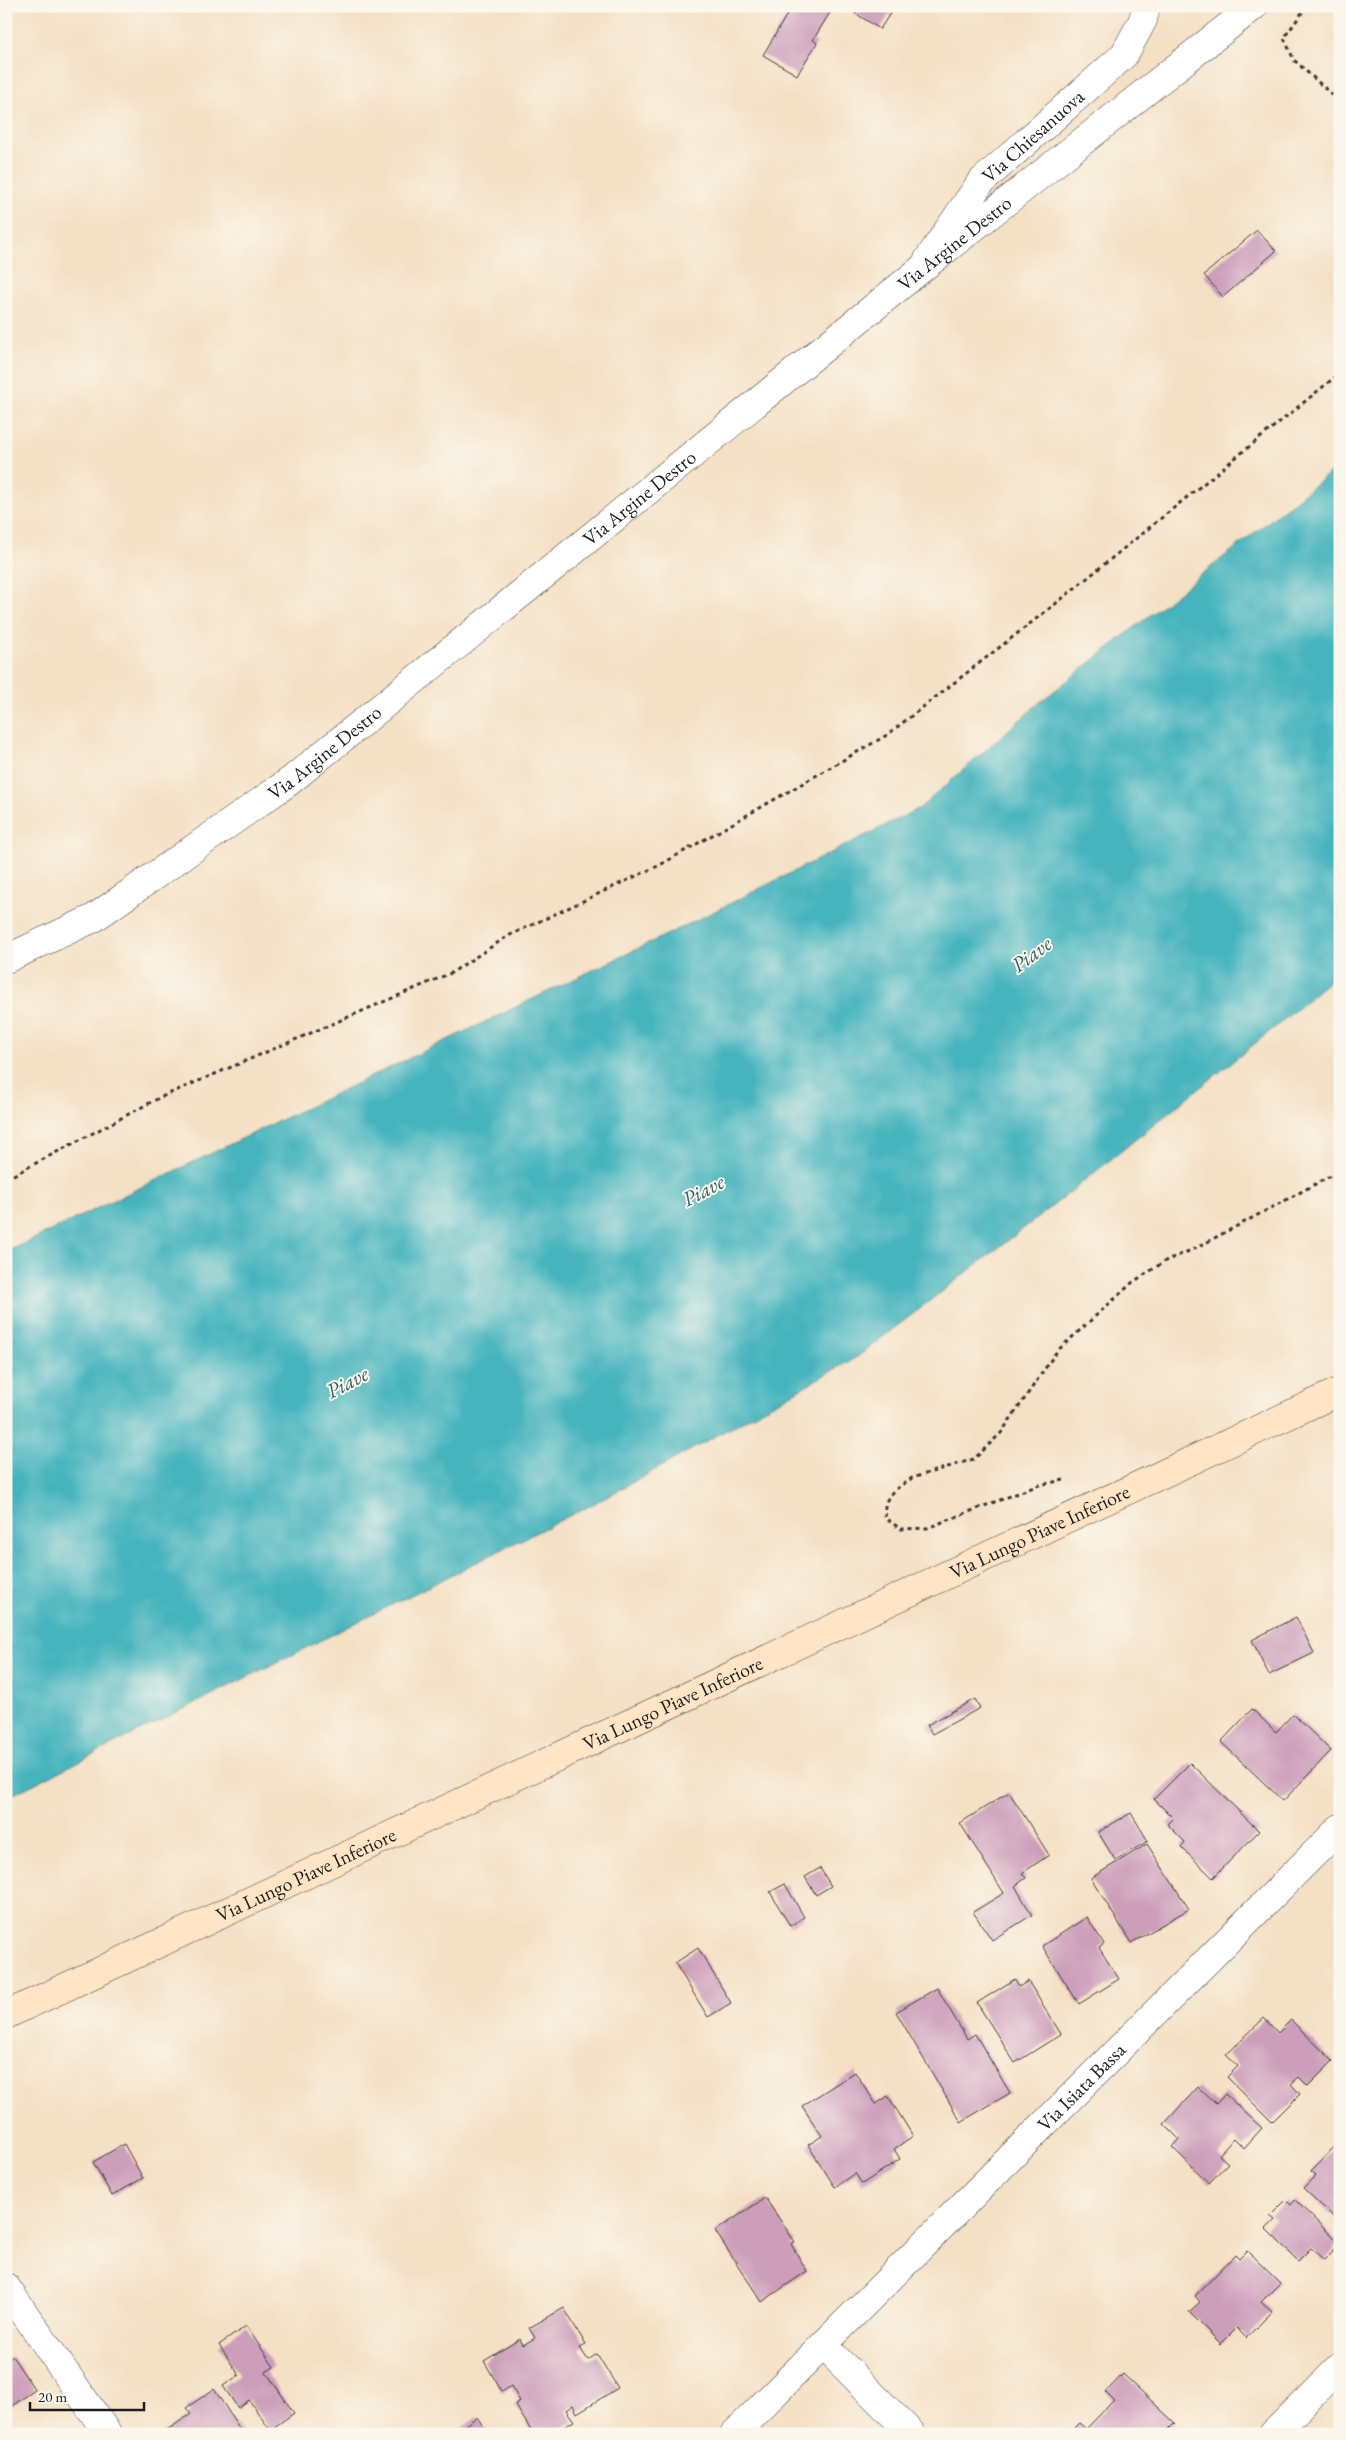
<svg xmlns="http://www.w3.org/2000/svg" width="1346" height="2440" font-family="'EB Garamond',serif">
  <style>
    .water { fill: #44b4bd; stroke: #30686c }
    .building { fill: #cc9eba }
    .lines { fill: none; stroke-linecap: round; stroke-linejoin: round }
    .minor-casing { stroke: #3c3935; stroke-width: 29 }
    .tertiary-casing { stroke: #3c3935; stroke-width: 29 }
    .secondary-casing { stroke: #3c3935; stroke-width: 29 }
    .path { stroke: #3c3935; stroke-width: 3; stroke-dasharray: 4 4; stroke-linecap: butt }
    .minor { stroke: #fff; stroke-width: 28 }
    .tertiary { stroke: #fff; stroke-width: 28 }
    .secondary { stroke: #ffe4c6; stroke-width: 28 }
    .labels { text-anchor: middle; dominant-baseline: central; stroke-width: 4; stroke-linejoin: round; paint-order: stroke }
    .street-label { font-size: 20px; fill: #1c1c1c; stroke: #fbf7ec }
    .water-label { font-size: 21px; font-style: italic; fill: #2e6064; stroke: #fbf7ec }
  </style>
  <rect width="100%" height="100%" fill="#fbf7ec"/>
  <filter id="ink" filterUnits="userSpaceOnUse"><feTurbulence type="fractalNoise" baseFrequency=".02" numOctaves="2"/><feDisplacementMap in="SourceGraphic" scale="10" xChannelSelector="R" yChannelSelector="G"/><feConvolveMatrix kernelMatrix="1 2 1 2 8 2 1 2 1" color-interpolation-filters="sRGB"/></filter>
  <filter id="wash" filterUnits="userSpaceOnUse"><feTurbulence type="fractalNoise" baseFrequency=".0096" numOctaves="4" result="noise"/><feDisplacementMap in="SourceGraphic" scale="20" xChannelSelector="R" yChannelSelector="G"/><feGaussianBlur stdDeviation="1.12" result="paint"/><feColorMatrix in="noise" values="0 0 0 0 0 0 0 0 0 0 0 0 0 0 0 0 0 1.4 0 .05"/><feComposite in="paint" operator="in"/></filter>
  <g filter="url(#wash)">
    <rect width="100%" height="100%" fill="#f4e0c4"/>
    <path class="water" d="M1340 465V972L1279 1024 1063 1198 857 1357 603 1499 6 1798V1252L693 922 920 808 1039 703Z"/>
    <g id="blocks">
      <g class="building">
        <path d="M792 6H834L813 40 817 43 797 75 763 55Z"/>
        <path d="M844 6H895L880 29Z"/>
        <path d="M1257 230 1276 251 1223 297 1204 275Z"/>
        <path d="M1296 1617 1314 1653 1269 1675 1252 1640Z"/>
        <path d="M975 1699 980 1708 932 1734 927 1725Z"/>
        <path d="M1252 1709 1276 1732 1293 1714 1331 1751 1283 1801 1221 1742Z"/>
        <path d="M1190 1763 1259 1831 1213 1878 1181 1847 1185 1842 1167 1824 1173 1818 1154 1799Z"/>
        <path d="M1009 1792 1049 1855 1022 1873 1026 1878 1015 1886 1032 1915 992 1940 973 1912 1004 1893 960 1823Z"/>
        <path d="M1131 1813 1148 1841 1115 1860 1098 1832Z"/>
        <path d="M1147 1844 1189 1909 1131 1943 1091 1878Z"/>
        <path d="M820 1868 831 1886 816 1895 805 1877Z"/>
        <path d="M785 1884 804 1917 790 1926 770 1892Z"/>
        <path d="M1087 1917 1104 1944 1099 1948 1119 1979 1079 2004 1042 1946Z"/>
        <path d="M698 1948 731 2003 708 2017 675 1963Z"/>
        <path d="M1015 1979 1019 1987 1028 1981 1061 2034 1015 2063 977 2003Z"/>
        <path d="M937 1988 967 2039 975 2034 1010 2093 961 2122 896 2012Z"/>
        <path d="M1264 2018 1278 2033 1291 2020 1333 2061 1308 2086 1299 2077 1291 2084 1300 2094 1272 2122 1227 2077 1238 2066 1226 2055Z"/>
        <path d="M855 2072 876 2104 888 2096 913 2136 894 2149 900 2159 862 2184 855 2173 835 2187 808 2145 822 2136 802 2106Z"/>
        <path d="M1198 2087 1216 2104 1225 2094 1262 2128 1244 2148 1234 2138 1219 2155 1228 2163 1209 2183 1172 2147 1179 2139 1164 2124Z"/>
        <path d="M1340 2141V2215L1336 2219 1303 2188 1316 2175 1311 2171Z"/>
        <path d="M124 2144 143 2178 112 2196 93 2162Z"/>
        <path d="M765 2198 795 2242 791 2244 807 2271 762 2302 715 2231Z"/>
        <path d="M1286 2200 1291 2205 1295 2200 1340 2244 1324 2260 1311 2248 1298 2261 1266 2229 1275 2220 1270 2216Z"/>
        <path d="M1247 2251 1280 2283 1261 2302 1272 2312 1246 2338 1237 2328 1221 2344 1189 2312 1200 2302 1195 2296 1235 2255 1239 2259Z"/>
        <path d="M564 2308 586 2345 580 2348 588 2360 597 2354 618 2388 577 2413 573 2405 566 2410 574 2421 552 2434H533L515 2404 520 2401 511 2386 502 2392 484 2361 520 2339 523 2345 535 2338 529 2328Z"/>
        <path d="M246 2326 274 2367 266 2372 294 2413 270 2430 249 2400 238 2408 223 2386 239 2375 219 2345Z"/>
        <path d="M12 2356 35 2390 6 2410V2360Z"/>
        <path d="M1123 2374 1175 2423 1164 2434H1068L1079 2423 1086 2429 1114 2400 1106 2392Z"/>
        <path d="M214 2389 243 2434H161L191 2414 186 2408Z"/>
        <path d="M477 2417 488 2434H465L461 2428Z"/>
      </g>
    </g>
  </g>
  <g filter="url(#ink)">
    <use href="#blocks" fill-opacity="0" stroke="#3c3935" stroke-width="1"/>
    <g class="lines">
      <defs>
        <g id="minor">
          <path id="s1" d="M927 261 981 182 1124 55 1143 20 1146 6"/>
          <path d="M6 2287 108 2434"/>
          <path d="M823 2345 912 2434"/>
          <path id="s2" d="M734 2434 1340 1828"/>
          <path d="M1273 2434 1340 2367"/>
        </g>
        <g id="tertiary">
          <path id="s3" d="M6 959 94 918 290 781 920 270 1254 6"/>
        </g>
        <g id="secondary">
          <path id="s4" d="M6 2015 1340 1391"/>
        </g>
      </defs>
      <use href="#minor" class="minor-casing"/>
      <use href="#tertiary" class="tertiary-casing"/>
      <use href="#secondary" class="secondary-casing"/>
      <g class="path">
        <path d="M1307 6 1284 38 1294 60 1340 102"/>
        <path d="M6 1179 159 1098 451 973 508 936 660 865 887 735 1059 601 1340 373"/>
        <path d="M1064 1480 1039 1485 927 1528 901 1529 885 1518V1503L893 1491 912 1478 974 1459 1001 1433 1057 1351 1133 1282 1167 1260 1194 1249 1340 1171"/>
      </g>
      <use href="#minor" class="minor"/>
      <use href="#tertiary" class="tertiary"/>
      <use href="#secondary" class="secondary"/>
    </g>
  </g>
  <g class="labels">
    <g class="street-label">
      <text stroke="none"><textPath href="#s1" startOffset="165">Via Chiesanuova</textPath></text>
      <text stroke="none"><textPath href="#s3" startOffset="1191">Via Argine Destro</textPath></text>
      <text stroke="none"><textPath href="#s3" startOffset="786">Via Argine Destro</textPath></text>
      <text stroke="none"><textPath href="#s3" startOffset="381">Via Argine Destro</textPath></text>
      <text stroke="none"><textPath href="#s4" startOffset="1141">Via Lungo Piave Inferiore</textPath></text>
      <text stroke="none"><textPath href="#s4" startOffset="736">Via Lungo Piave Inferiore</textPath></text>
      <text stroke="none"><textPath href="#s4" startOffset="331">Via Lungo Piave Inferiore</textPath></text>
      <text stroke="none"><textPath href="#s2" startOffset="491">Via Isiata Bassa</textPath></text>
    </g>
    <g class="water-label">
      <text transform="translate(1031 954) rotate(-37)">Piave</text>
      <text transform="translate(703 1190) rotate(-28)">Piave</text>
      <text transform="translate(347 1382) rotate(-28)">Piave</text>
    </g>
  </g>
  <rect width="1346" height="2440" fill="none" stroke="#fbf7ec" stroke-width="25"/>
  <path d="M30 2402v8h114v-8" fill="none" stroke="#1c1c1c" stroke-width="2.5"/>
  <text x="38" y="2402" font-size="15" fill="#1c1c1c" stroke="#fbf7ec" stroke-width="4" paint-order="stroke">20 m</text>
</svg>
